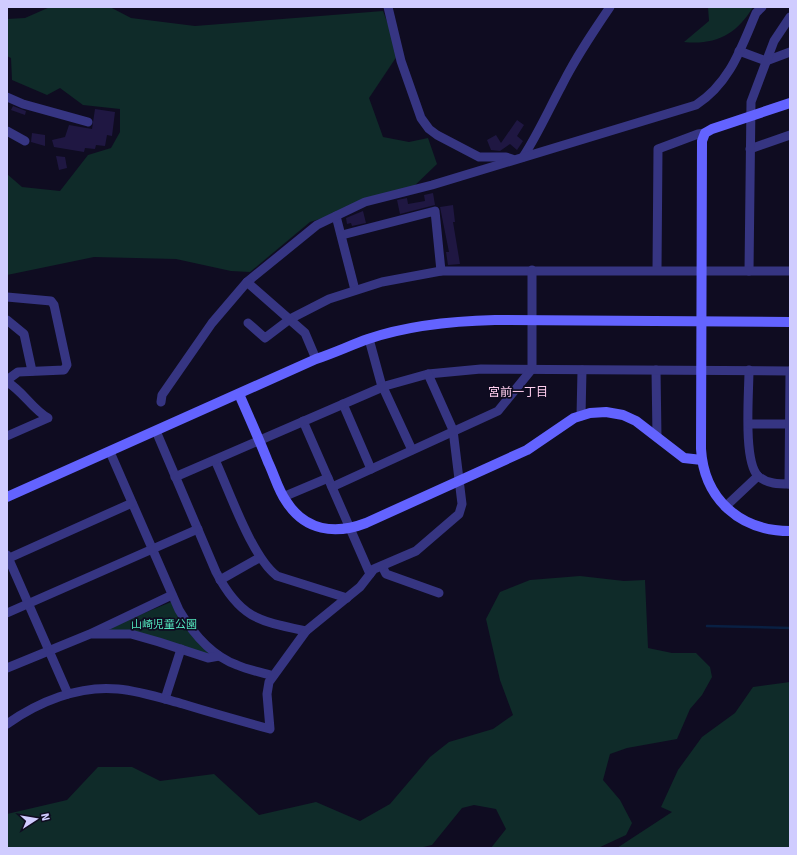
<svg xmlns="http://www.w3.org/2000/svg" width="797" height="855" font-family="Signika,'Noto Sans JP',sans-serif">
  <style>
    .green { fill: #0f2b29 }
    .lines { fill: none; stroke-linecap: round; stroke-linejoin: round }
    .stream { stroke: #092043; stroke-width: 2.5 }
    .building { fill: #1f1742 }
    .street { stroke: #363582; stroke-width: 9 }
    .secondary { stroke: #6363ff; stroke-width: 10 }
    .labels { text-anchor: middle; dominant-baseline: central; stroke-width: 3.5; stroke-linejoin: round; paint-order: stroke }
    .park-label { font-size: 11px; fill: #53e4bc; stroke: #0f0c21 }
    .neighbourhood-label { font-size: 12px; fill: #ffceee; stroke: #0f0c21 }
  </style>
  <rect width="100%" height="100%" fill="#0f0c21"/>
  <g class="green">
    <path d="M50 7H110L131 18 195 26 383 11 399 53 369 98 383 137 409 142 428 138 437 164 409 191 310 222 250 272 231 271 176 259 94 257 7 275V174L22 187 60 191 88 155 111 148 120 132V109L83 105 60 88 47 95 12 80 11 58 7 56V19L25 18Z"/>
    <path d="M708 7H753C736 35 716 45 684 42L709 21Z"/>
    <path d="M580 576 624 581 645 580 648 648 672 653H696L710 667 712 677 702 695 690 709 677 739 627 748 610 754 603 780 620 800 632 823 626 835 598 848H491L506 829 496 809 474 805 462 808 432 845 419 848H7V814L67 800 98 767H132L160 781 214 774 259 815 316 802 360 821 390 804 430 757 449 742 493 729 513 715 500 680 486 619 500 592 530 580Z"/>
    <path d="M171 602 191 635 209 653 208 655 111 631 108 628Z"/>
    <path d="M790 682V848H617L672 812 661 807 678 770 702 737 735 713 753 687Z"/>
  </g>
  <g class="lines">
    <path class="stream" d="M707 626 790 628"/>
  </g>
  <g class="building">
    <path d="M13 106 26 111 25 115 11 110Z"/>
    <path d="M95 109 115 112 112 136 107 135 105 146 96 145 95 149 85 148 84 152 54 147 52 140 65 137 69 125 92 129Z"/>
    <path d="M517 120 524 125 517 136 523 141 517 150 510 144 500 151 491 150 487 140 496 135 501 143Z"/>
    <path d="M32 133 45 135V146L31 142Z"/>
    <path d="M56 156 65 157 67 168 59 170Z"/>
    <path d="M433 193 435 205 400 214 397 200 407 198 408 204 425 201 424 195Z"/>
    <path d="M453 205 455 222H453L460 264 448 265 446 252H449L440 207Z"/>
    <path d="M363 211 366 223 352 226 351 223 347 224 346 218Z"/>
  </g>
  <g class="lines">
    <g class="street">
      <path d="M388 7 401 61 421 118 429 129 437 135 479 157H506L512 159"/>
      <path d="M739 51 766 61 790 52"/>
      <path d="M7 97 23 104 88 122"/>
      <path d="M7 131 25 141"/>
      <path d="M750 149 790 135"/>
      <path d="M523 157C538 134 549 109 562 85 576 57 593 32 610 7"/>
      <path d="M336 216 355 290"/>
      <path d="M342 235 435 211 441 271"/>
      <path d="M657 270 658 149 698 134 705 133"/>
      <path d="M749 271 751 102 774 41 790 17"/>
      <path d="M247 282 317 225 365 202 432 185 696 105C730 83 741 48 756 13L762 7"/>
      <path d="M7 297 51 301 54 305 67 365 64 370 18 372 7 380"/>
      <path d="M7 320 24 334 32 371"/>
      <path d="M248 323 265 338 290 319 329 299 382 282 441 271H790"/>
      <path d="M369 339 381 383 412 450"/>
      <path d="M656 370 657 437"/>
      <path d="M749 370C749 393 743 461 758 476 767 484 779 484 790 484"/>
      <path d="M7 382C23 391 32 409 48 418L7 436"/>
      <path d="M161 402 162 395 212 323 247 282 305 333 316 359"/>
      <path d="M343 404 371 469"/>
      <path d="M581 416 582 370"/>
      <path d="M303 421 370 574"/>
      <path d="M749 424H789"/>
      <path d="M156 431 216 572C240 618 258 621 306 631"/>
      <path d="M110 452 179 610C192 632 212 656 237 665 248 670 261 672 273 676"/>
      <path d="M215 460C229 490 252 558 277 576L347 598"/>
      <path d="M175 477 385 386 428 374 481 369 790 371"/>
      <path d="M789 484 790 371"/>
      <path d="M332 487 498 411 532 369V270"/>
      <path d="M283 497 328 478"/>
      <path d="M725 507 758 476"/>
      <path d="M7 555 68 694"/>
      <path d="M7 559 132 503"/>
      <path d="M382 566 386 574 439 593"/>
      <path d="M220 580 259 558"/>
      <path d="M7 613 198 529"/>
      <path d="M92 633 172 595"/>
      <path d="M7 668 90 634H131L159 642 208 658 219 656"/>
      <path d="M165 699 181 649"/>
      <path d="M7 724C38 702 79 685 118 689 140 691 161 698 183 704 212 713 241 721 270 729L267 694 269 682 306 631 360 587 374 569 416 551 459 514 462 504 453 430 428 374"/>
    </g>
    <g class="secondary">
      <path d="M790 103 712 129 705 133 702 141 701 449C704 499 740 531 790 531"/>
      <path d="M239 394C249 417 259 439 268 462 274 474 278 490 286 501 305 531 335 535 366 523L527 450 574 418 590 413 606 412 623 415 636 421 684 458 702 460"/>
      <path d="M7 497 316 359C334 353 351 345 368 339 409 325 453 321 495 320L790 322"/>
    </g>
  </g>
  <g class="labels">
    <g class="park-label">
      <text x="164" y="624">山崎児童公園</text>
    </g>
    <g class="neighbourhood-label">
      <text x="518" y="392">宮前一丁目</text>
    </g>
  </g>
  <rect width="797" height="855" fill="none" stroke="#d0ccff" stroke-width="16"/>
  <g transform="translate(36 819) rotate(78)" stroke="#0f0c21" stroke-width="3" paint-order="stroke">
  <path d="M0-3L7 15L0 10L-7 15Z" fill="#d0ccff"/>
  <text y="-6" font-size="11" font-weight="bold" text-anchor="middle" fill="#d0ccff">N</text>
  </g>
</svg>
